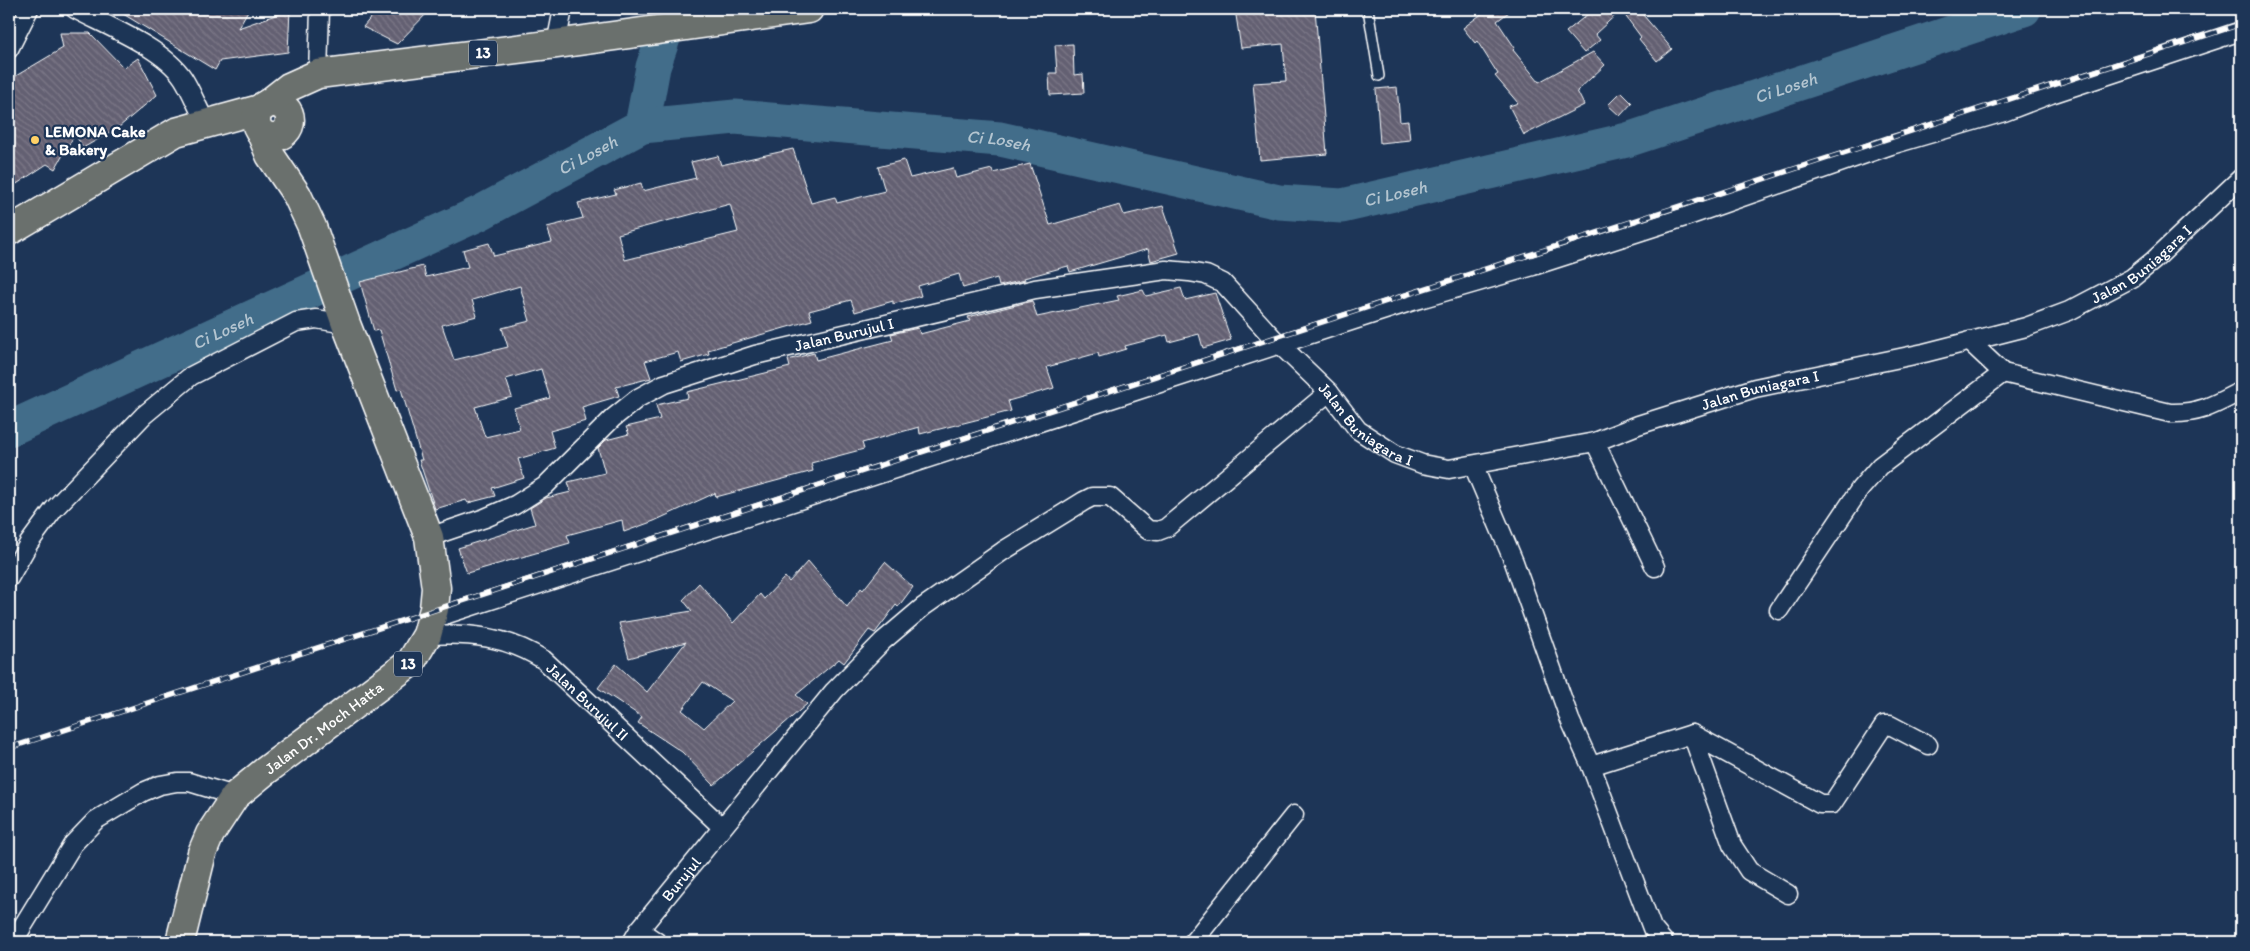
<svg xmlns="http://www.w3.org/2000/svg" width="2250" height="951" font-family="Itim,sans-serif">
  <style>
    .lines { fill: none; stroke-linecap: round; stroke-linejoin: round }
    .river { stroke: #436d8a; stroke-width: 35 }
    .building { fill: url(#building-back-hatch); stroke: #fff; fill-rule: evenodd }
    .service-casing { stroke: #fff; stroke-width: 12 }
    .minor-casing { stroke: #fff; stroke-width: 21 }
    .primary-casing { stroke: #fff; stroke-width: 31 }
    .trunk-casing { stroke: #fff; stroke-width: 31 }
    .service { stroke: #1d3557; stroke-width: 9 }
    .minor { stroke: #1d3557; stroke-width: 18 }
    .primary { stroke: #6b706d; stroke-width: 28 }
    .trunk { stroke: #6b706d; stroke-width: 28 }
    .rail-casing { stroke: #fff; stroke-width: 5.5 }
    .rail { stroke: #1d3557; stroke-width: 4; stroke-dasharray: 11; stroke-linecap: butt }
    .poi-dot { fill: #ffd166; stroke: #1d3557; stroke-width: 2 }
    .labels { text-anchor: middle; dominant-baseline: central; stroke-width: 4.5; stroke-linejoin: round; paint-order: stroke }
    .shield { fill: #1d3557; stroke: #bbc2cd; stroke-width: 1 }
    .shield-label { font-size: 15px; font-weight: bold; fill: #fff }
    .poi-label { font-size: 16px; font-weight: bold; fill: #fff; stroke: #1d3557; text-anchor: start }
    .street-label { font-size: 16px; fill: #fff; stroke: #1d3557 }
    .water-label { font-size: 18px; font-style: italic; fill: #b4c5d0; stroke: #1d3557 }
  </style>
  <defs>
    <pattern id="building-back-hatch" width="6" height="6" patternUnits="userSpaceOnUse" patternTransform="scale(1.25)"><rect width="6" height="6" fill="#646072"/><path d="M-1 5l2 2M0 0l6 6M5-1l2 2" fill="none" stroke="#7b7887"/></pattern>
  </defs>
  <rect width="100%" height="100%" fill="#1d3557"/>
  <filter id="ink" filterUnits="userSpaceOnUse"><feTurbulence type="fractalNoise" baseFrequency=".02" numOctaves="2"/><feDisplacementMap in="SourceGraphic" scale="10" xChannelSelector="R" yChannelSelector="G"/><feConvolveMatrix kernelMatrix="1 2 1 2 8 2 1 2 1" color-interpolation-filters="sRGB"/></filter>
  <g filter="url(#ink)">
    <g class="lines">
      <g class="river">
        <path d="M642 126 653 67 673 9"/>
        <path id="s1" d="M9 429 480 213 642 126 735 117 1000 139 1279 202 1342 206 1627 140 2024 9"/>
      </g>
    </g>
    <g class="building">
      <path d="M115 9H249L238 28 290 10 288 52 220 61 215 70Z"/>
      <path d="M378 9H431L397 44 363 27Z"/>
      <path d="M1235 9H1255L1256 11 1315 9 1327 154 1260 160 1253 83 1286 81 1283 44 1241 48Z"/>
      <path d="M1488 9H1513L1497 21 1515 48 1513 50 1539 82 1593 52 1605 65 1577 91 1584 105 1524 135 1509 106 1518 103 1495 76 1498 74 1477 41 1475 43 1463 28Z"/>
      <path d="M1594 9H1638L1672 49 1657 61 1639 39 1641 37 1621 10 1595 34 1600 40 1584 53 1566 32Z"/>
      <path d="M60 33H90L124 68 138 58 157 95 119 127 83 148 75 134 55 169 47 164 9 189V80L63 48Z"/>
      <path d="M1073 44 1074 75 1083 74 1084 93 1050 95 1049 73H1057L1055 45Z"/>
      <path d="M1397 87 1400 122 1408 121 1410 140 1380 143 1376 89Z"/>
      <path d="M1621 92 1632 103 1620 116 1608 105Z"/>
      <path d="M793 149 811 203 835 197 837 203 885 191 878 167 904 160 910 178 953 168 956 178 992 169 993 173 1030 164 1050 225 1120 205 1124 215 1163 206 1179 253 1151 261 1148 249 1070 272 1068 266 1024 278 1025 280 999 286 997 278 963 288 959 274 918 286 921 296 893 304V301L855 312 851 300 809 311 812 320 708 350 709 354 681 362 678 352 645 361 651 378 616 387 619 396 582 407 586 421 550 431 555 448 518 459 524 478 492 488 495 496 468 503 466 500 435 509 419 460H422L401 389 397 390 379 330 374 331 360 282 423 266 426 277 468 267 463 250 489 243 494 256 552 242 547 227 583 218 578 203 616 194 614 190 641 183 643 191 696 178 691 162 718 156 721 165ZM730 204 738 232 625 260 618 234ZM520 286 530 321 502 328 508 347 454 360 442 325 477 316 472 300ZM541 369 550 398 514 408 520 429 485 437 475 407 512 397 506 379Z"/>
      <path d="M1181 288 1185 300 1215 293 1231 340 1203 348 1199 334 1169 342 1167 335 1125 346 1126 349 1099 357 1098 353 1047 367 1054 388 1008 401 1011 411 920 434 919 427 862 443 864 449 811 463 813 471 716 497 715 493 654 521 624 532 622 520 567 535 570 543 467 573 458 548 535 524 530 508 546 498 571 492 568 482 605 473 598 448 606 440 629 434 626 427 660 419 656 405 688 398 687 392 790 367 788 360 814 353 816 360 893 340 891 334 918 328 920 334 970 321 968 317 1032 301 1037 317 1119 300 1117 296 1143 290 1146 296Z"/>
      <path d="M808 561 847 607 861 588 863 590 885 562 913 587 898 607 896 605 875 633 869 630 844 663 839 659 796 695 807 704 714 785 682 752 638 723 642 717 598 688 616 664 647 692 686 642 629 658 619 623 692 611 683 600 699 583 733 623 760 594 764 599 785 577 789 582ZM703 682 732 701 704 728 682 710Z"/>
    </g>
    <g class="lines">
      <defs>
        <path id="service" d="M1368 9 1379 76"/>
        <g id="minor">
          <path d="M75 9C107 26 163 48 183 78 192 92 198 109 206 123"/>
          <path d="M556 44 563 9"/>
          <path d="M9 49 29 9"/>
          <path d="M318 74 320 9"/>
          <path d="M1969 341 2003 373 2170 413C2200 414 2216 404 2241 391"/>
          <path d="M1595 442 1655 567"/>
          <path d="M1473 465 1514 562 1570 720 1591 766 1692 734 1820 804H1832L1884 725H1890L1928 745"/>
          <path id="s2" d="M429 537 485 518 515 505 545 486 613 418 638 398 664 384 755 355 1035 289 1166 270 1189 272 1206 275 1223 283 1273 338 1329 392 1358 430 1395 454 1422 464 1449 469 1595 442 1638 425 1755 388 1924 353 2026 327 2069 311 2132 278 2153 261 2241 178"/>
          <path d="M9 578 29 543 54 509 144 415 191 376 296 322 316 319 346 324"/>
          <path d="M1779 610 1860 489 1880 466 2003 373"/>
          <path d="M432 619 1416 300 1533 266 1685 217 1891 145 2004 112 2051 94 2241 31"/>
          <path id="s3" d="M427 635C471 633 506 636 544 660L722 827"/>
          <path d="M1692 734 1732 845 1749 871 1788 894"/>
          <path d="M1591 766 1652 928 1664 942"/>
          <path d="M639 930 657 942"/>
          <path d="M13 942 73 844 96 820 143 792 160 785 177 782H189L235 796"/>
          <path id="s4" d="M632 942 639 930 834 691 883 641 923 607 1003 551 1084 501 1092 497H1110L1148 530 1158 531 1166 528 1329 392"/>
          <path d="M1193 942 1294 815"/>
        </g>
        <path id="primary" d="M9 231 176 132 260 109"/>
        <g id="trunk">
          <circle cx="273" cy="120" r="17"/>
          <path d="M266 105 289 87 318 74 556 44 809 9"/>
          <path id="s5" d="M180 942 202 853 210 834 235 796 264 772 411 662 427 635 434 609 436 588 429 537 346 324 312 227 297 195 270 155 261 133"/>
        </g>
      </defs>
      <use href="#service" class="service-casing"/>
      <use href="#minor" class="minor-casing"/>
      <use href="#primary" class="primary-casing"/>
      <use href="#trunk" class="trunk-casing"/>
      <use href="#service" class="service"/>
      <use href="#minor" class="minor"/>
      <use href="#primary" class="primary"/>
      <use href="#trunk" class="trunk"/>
      <defs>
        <path id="rail" d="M9 748 2241 24"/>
      </defs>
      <use href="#rail" class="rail-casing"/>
      <use href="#rail" class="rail"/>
    </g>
  </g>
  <circle class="poi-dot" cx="35" cy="140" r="5"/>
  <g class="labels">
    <g class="shield">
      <rect x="469" y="40.5" width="28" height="25" rx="4"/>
      <rect x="394" y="651.5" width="28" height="25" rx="4"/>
    </g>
    <g class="shield-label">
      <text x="483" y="53">13</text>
      <text x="408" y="664">13</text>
    </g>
    <g class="poi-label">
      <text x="45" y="131">LEMONA Cake<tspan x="45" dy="18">&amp; Bakery</tspan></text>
    </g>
    <g class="street-label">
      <text stroke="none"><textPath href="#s2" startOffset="1888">Jalan Buniagara I</textPath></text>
      <text stroke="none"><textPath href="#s2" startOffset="472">Jalan Burujul I</textPath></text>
      <text stroke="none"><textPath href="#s2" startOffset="1482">Jalan Buniagara I</textPath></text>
      <text stroke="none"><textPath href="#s2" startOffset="1062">Jalan Buniagara I</textPath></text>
      <text stroke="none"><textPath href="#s3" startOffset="182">Jalan Burujul II</textPath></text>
      <text stroke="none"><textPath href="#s5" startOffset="270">Jalan Dr. Moch Hatta</textPath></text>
      <text stroke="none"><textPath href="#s4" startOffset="80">Burujul</textPath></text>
    </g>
    <g class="water-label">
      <text stroke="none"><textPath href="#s1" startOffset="1870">Ci Loseh</textPath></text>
      <text stroke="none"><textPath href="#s1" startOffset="1060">Ci Loseh</textPath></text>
      <text stroke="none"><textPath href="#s1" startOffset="640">Ci Loseh</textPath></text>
      <text stroke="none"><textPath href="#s1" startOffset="1465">Ci Loseh</textPath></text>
      <text stroke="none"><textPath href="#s1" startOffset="235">Ci Loseh</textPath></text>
    </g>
  </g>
  <rect width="2250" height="951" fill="none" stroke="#1d3557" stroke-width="30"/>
  <rect x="15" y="15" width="2220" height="921" fill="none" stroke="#fff" stroke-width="2" filter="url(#ink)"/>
</svg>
